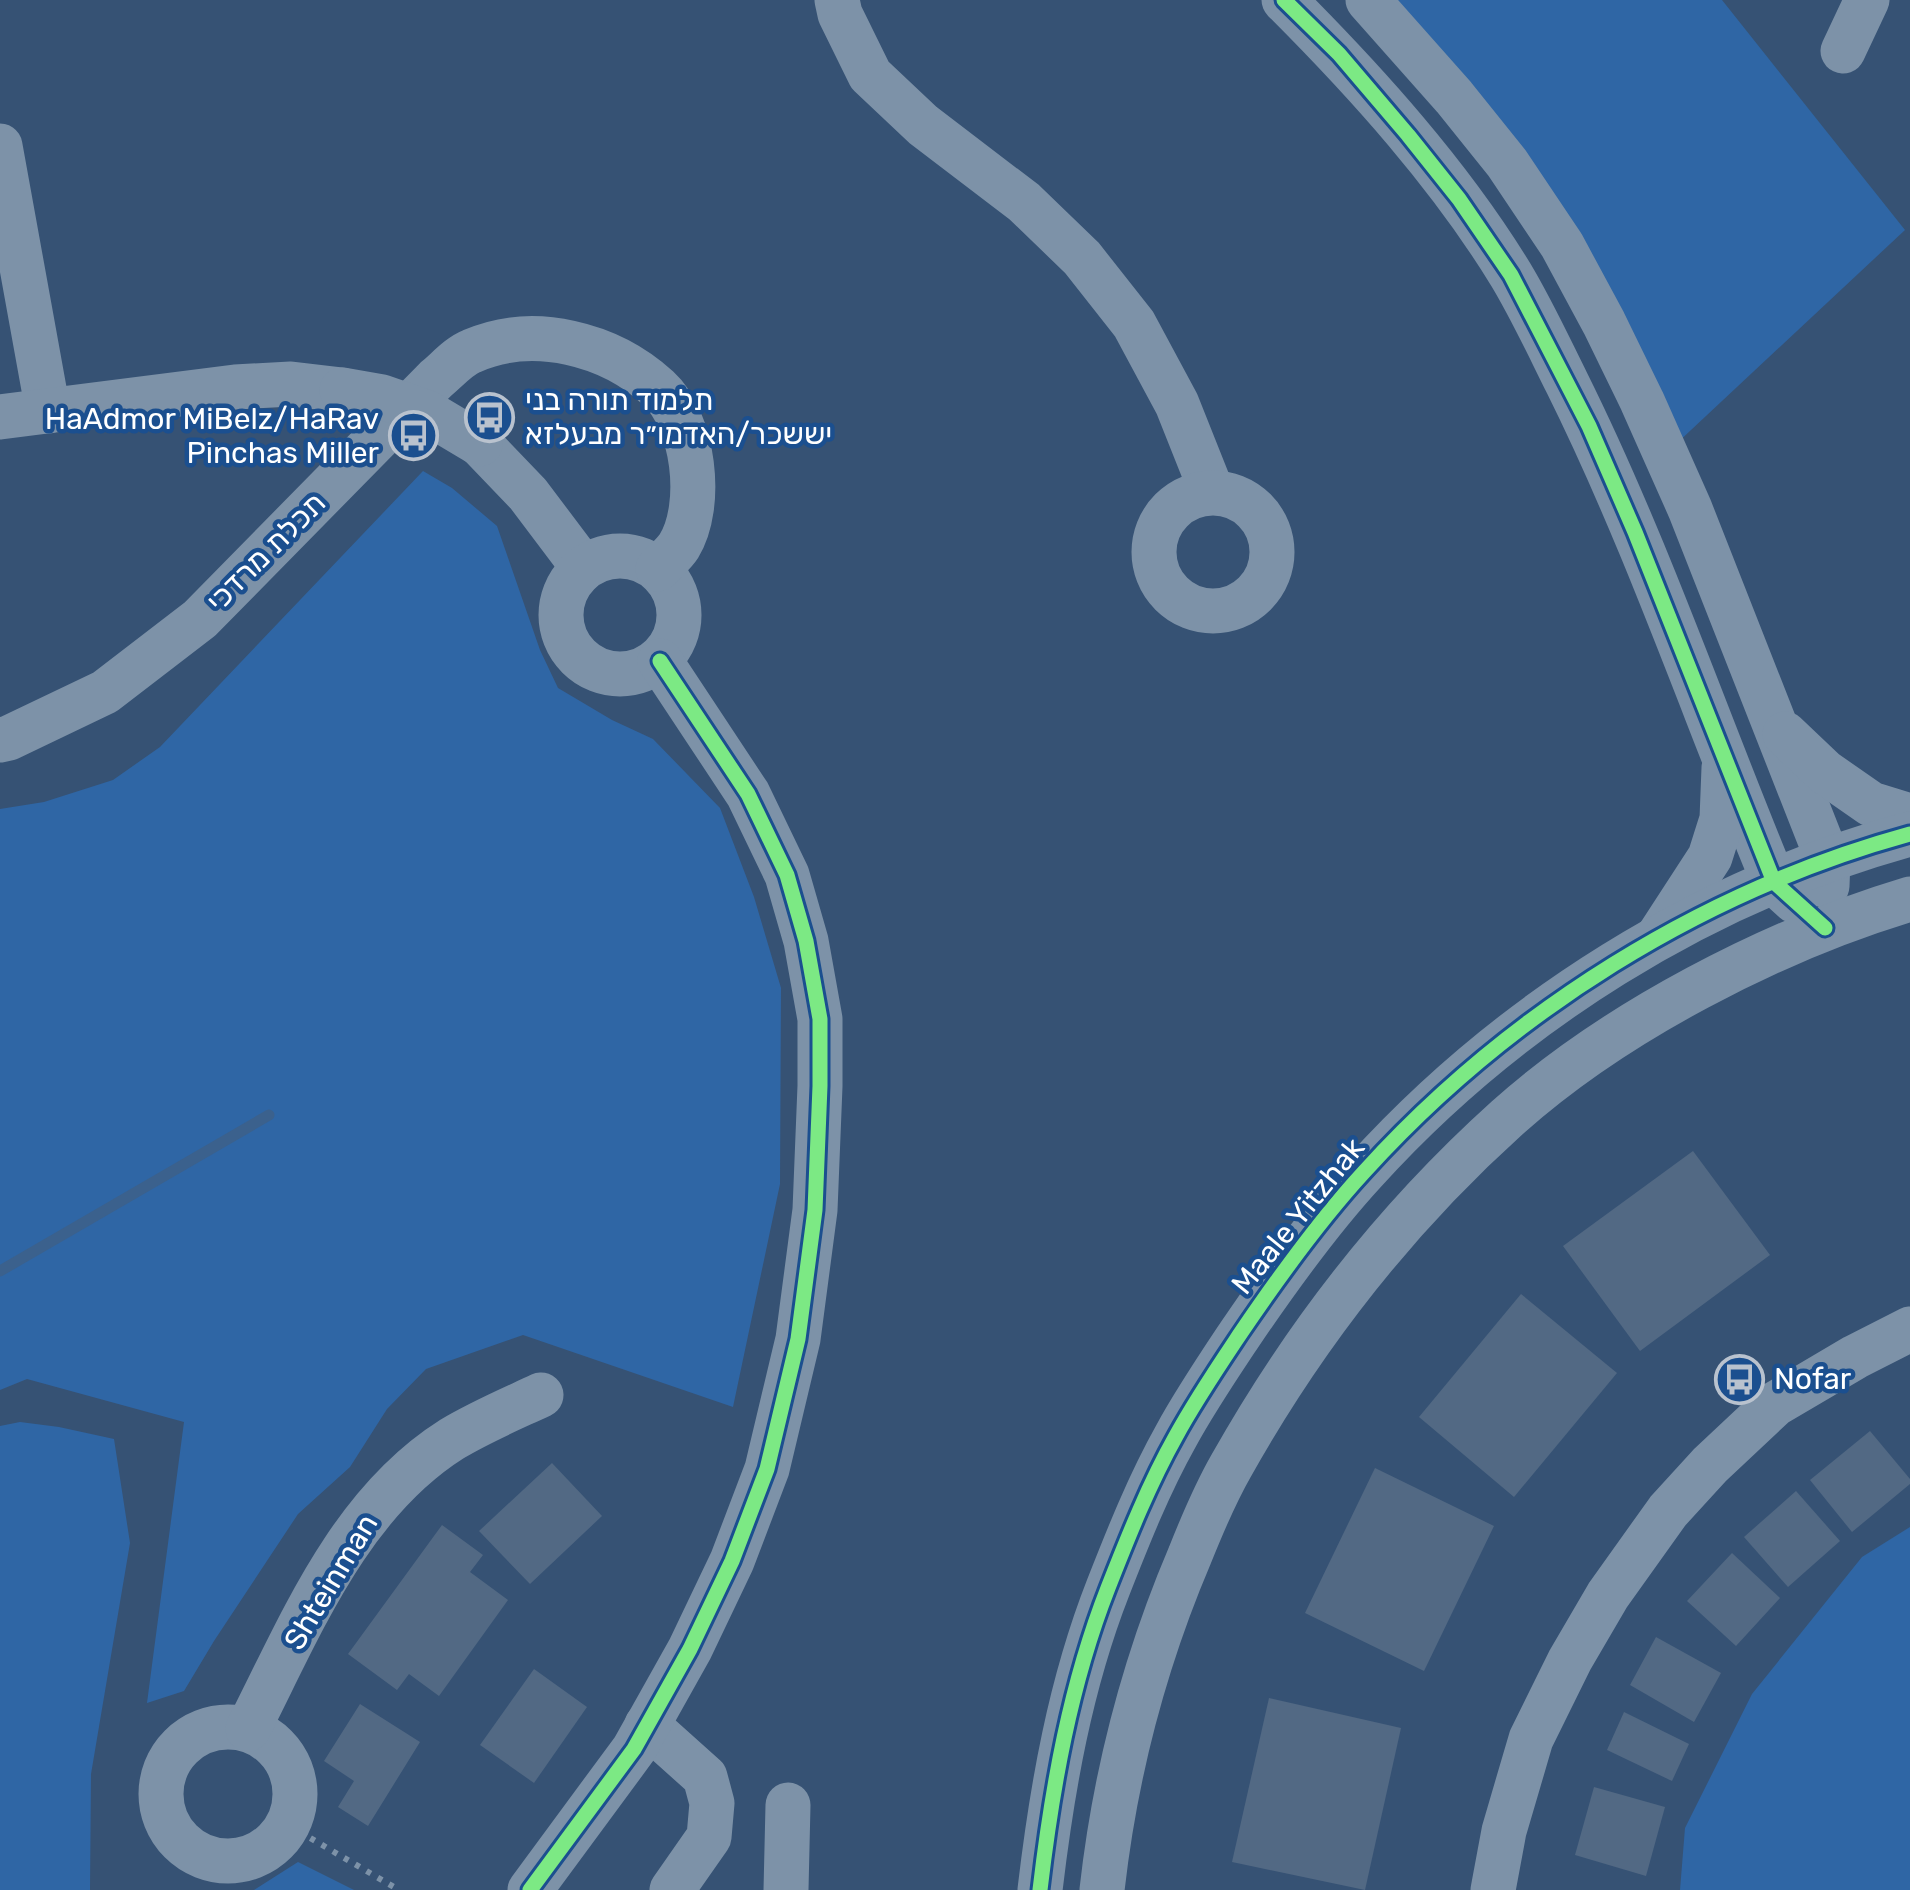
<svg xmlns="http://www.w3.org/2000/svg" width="1910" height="1890" font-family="Rubik,'Noto Sans Hebrew',sans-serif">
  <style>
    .green { fill: #2f66a5 }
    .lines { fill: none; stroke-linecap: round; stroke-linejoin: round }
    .stream { stroke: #3b618d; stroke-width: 11 }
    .building { fill: #526984 }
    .path { stroke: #7d92a8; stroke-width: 6; stroke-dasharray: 5 8; stroke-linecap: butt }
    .minor { stroke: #7d92a8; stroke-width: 45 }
    .minor-bridge { stroke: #7d92a8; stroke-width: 45 }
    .cycleway-casing { stroke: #1b4f8f; stroke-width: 21 }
    .cycleway { stroke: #7ce984; stroke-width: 15 }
    .labels { text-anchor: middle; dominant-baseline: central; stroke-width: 9; stroke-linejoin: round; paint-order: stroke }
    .poi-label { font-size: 30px; fill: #fff; stroke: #1b4f8f; text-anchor: start }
    .street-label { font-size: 30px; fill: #fff; stroke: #1b4f8f }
  </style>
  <rect width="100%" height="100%" fill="#365274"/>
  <g class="green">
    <path d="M1371 0H1722L1905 230 1675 445Z"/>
    <path d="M423 471 452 488 497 526 540 650 558 688 612 720 653 739 720 808 754 897 781 988 780 1184 733 1407 523 1335 426 1369 387 1409 350 1467 298 1514 214 1641 184 1691 147 1703 184 1422 27 1379 0 1390V809L44 802 113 780 160 747Z"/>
    <path d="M20 1422 59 1427 114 1439 130 1543 91 1774 90 1890H0V1426Z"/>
    <path d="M1910 1527V1890H1680L1685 1828 1752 1694 1862 1557Z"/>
    <path d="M298 1862 354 1890H254Z"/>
  </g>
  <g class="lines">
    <path class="stream" d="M0 1271 269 1115"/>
  </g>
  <g class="building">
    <path d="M1693 1151 1770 1255 1640 1351 1563 1246Z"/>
    <path d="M1521 1294 1617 1373 1514 1497 1419 1417Z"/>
    <path d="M1870 1431 1910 1479V1484L1852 1532 1810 1480Z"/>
    <path d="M552 1463 602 1516 530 1584 479 1531Z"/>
    <path d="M1375 1468 1494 1526 1424 1671 1305 1613Z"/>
    <path d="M1796 1491 1840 1541 1788 1587 1744 1537Z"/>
    <path d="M442 1525 483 1555 470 1572 508 1600 439 1696 409 1674 397 1690 348 1654Z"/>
    <path d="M1732 1553 1780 1598 1736 1646 1687 1601Z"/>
    <path d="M1656 1637 1721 1673 1694 1722 1630 1685Z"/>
    <path d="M534 1669 587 1707 534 1783 480 1745Z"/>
    <path d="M1269 1698 1401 1728 1365 1890 1232 1862Z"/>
    <path d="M360 1704 420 1742 368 1826 338 1807 354 1781 324 1761Z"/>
    <path d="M1624 1712 1689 1744 1672 1781 1607 1750Z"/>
    <path d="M1594 1787 1665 1807 1646 1876 1575 1855Z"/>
  </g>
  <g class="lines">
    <path class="path" d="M288 1825 399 1890"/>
    <g class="minor">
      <path d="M837 0 840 14 870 75 923 125 1024 202 1082 258 1134 324 1177 404 1212 492"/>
      <path d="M1284 0C1366 82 1450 175 1511 275 1532 310 1549 347 1567 383 1647 544 1705 716 1774 882L1795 901"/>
      <path d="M1368 0 1454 97 1507 163 1562 245 1604 323 1642 401 1690 509 1828 860 1827 886"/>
      <path d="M1843 51 1867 0"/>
      <path d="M0 146 48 411"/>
      <path d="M0 417 235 387 291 384 342 390"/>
      <path d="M480 444 528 494 583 567"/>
      <circle cx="1213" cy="552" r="59"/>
      <circle cx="620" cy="615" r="59"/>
      <path d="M1785 734 1825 772 1871 804 1910 816"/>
      <path d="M0 740 9 738 105 692 200 619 436 379C447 370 459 356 472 351 534 324 610 344 658 388 694 421 704 505 679 546 674 554 664 562 658 569"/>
      <path d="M1658 937 1710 857 1722 819 1724 768"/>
      <path d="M647 1725 705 1777 712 1803 709 1837 672 1890"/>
      <circle cx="228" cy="1794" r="67"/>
      <path d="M248 1729C301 1625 349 1504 452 1439 480 1422 511 1409 541 1395"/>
      <path d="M530 1890 634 1749 690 1649 732 1561 767 1469 798 1339 815 1210 820 1086V1019L806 941 787 875 748 794 660 661"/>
      <path d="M786 1890 788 1805"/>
      <path d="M1040 1890C1052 1788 1070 1685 1108 1588 1128 1537 1149 1484 1176 1436 1195 1401 1218 1367 1240 1334 1278 1278 1318 1222 1364 1172 1509 1012 1702 891 1910 834"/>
      <path d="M1102 1890C1115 1774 1144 1663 1190 1555 1202 1525 1215 1494 1231 1466 1304 1336 1397 1217 1507 1118 1614 1022 1773 940 1910 899"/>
      <path d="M1493 1890 1504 1831 1531 1739 1570 1660 1608 1595 1668 1511 1710 1465 1775 1404 1855 1357 1910 1329"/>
    </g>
    <path class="minor-bridge" d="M342 390 382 397 428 413 480 444"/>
    <defs>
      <g id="cycleway">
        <path d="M1284 0 1339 54 1408 135 1459 199 1511 275 1589 426 1635 532 1774 882 1825 928"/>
        <path d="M530 1890 634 1749 690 1649 732 1561 767 1469 798 1339 815 1210 820 1086V1019L806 941 787 875 748 794 660 661"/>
        <path d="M1040 1890C1052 1788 1070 1685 1108 1588 1128 1537 1149 1484 1176 1436 1195 1401 1218 1367 1240 1334 1278 1278 1318 1222 1364 1172 1509 1012 1702 891 1910 834"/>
      </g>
    </defs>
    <use href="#cycleway" class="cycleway-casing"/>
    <use href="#cycleway" class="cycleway"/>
  </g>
  <defs>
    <symbol id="bus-ring" viewBox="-11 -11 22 22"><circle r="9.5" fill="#1b4f8f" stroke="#b9c2ce" stroke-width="1.5"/><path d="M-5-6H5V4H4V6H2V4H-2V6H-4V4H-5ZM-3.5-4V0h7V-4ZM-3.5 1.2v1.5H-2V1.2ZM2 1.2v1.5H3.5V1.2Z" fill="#b9c2ce"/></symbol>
  </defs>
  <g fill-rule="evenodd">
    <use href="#bus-ring" x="462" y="390" width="55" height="55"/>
    <use href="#bus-ring" x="386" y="408" width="55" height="55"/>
    <use href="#bus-ring" x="1712" y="1352" width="55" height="55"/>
  </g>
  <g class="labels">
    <g class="poi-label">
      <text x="525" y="400">תלמוד תורה בני<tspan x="525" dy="34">יששכר/האדמו״ר מבעלזא</tspan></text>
      <text x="379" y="419" text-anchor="end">HaAdmor MiBelz/HaRav<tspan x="379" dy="34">Pinchas Miller</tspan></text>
      <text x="1774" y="1379">Nofar</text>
    </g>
    <g class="street-label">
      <text transform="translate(266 552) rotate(-45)">תכלת מרדכי</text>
      <text transform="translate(1298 1216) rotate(-51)">Maale Yitzhak</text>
      <text transform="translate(331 1582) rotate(-59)">Shteinman</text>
    </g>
  </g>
</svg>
